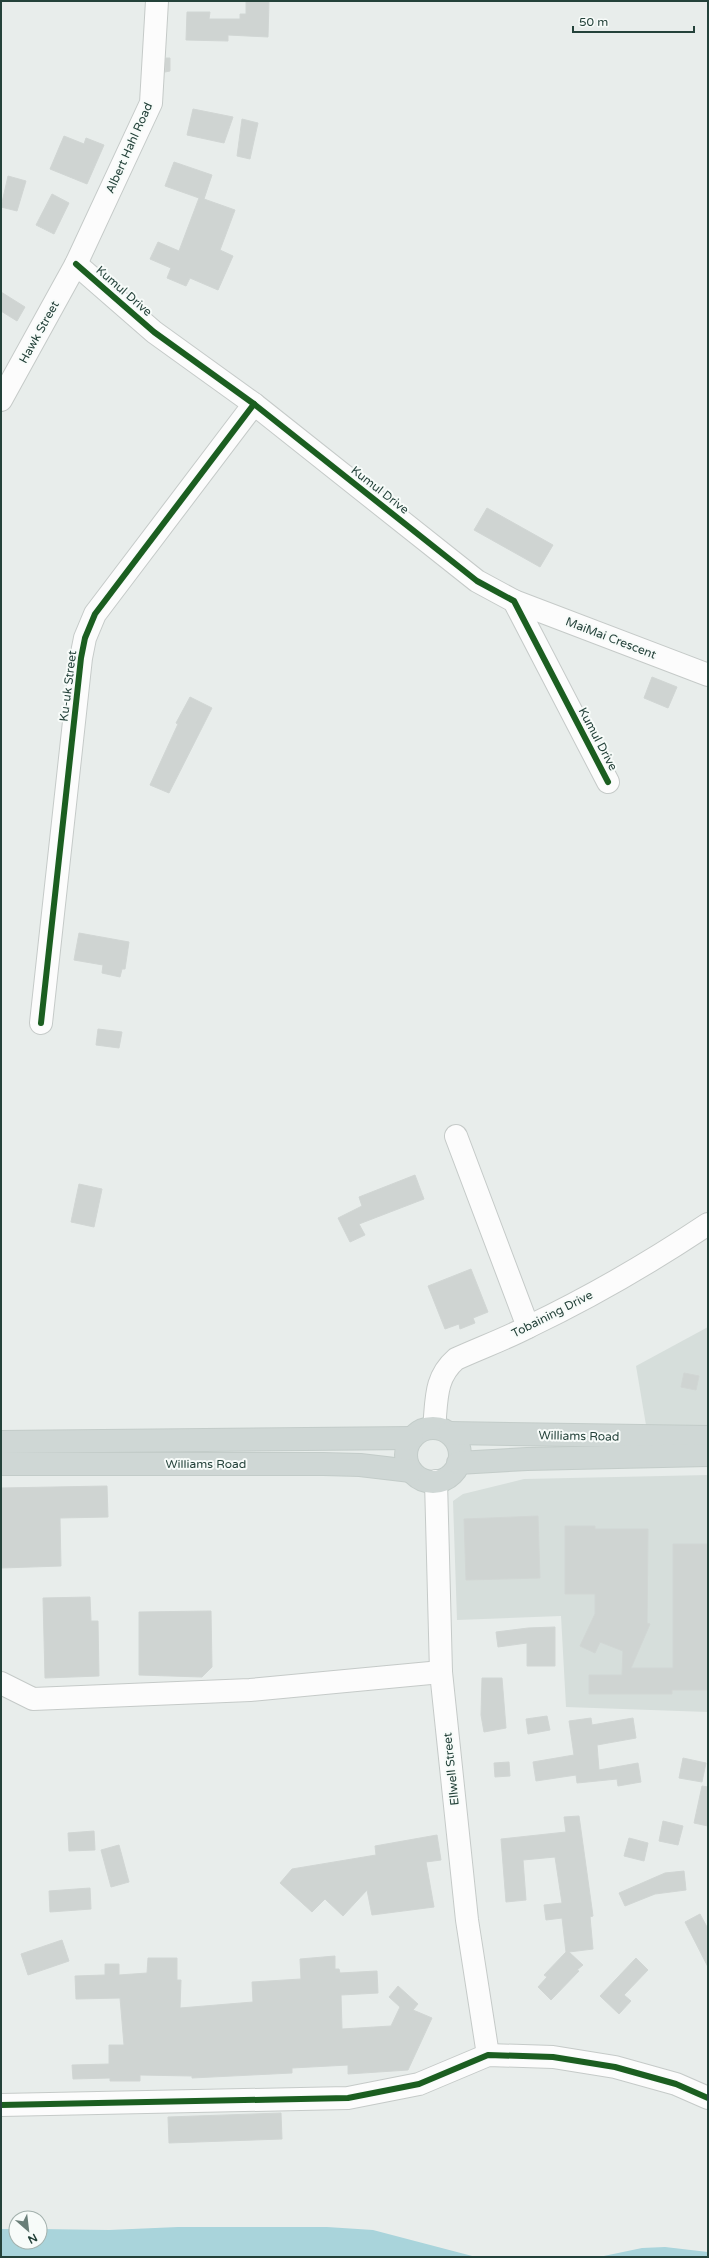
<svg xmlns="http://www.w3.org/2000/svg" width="709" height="2258" font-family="'Varela Round',sans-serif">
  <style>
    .built { fill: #d6dedb }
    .water { fill: #a9d4db }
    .building { fill: #cfd4d2; stroke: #d1d6d4 }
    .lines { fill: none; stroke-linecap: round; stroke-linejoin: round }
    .minor-casing { stroke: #c5cac8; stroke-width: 24 }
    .major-casing { stroke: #c3ccc9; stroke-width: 24 }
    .minor { stroke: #fcfcfc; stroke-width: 22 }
    .major { stroke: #cfd7d5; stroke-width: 22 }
    .cycleway-casing { stroke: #f7fbf9; stroke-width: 8 }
    .cycleway { stroke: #1b5e20; stroke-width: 6 }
    .labels { text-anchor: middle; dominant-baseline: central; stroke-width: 4; stroke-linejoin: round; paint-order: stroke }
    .street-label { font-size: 12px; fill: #24423a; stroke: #f7fbf9 }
  </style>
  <rect width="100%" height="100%" fill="#e8edeb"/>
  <g class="built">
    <path d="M708 1327V1427L646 1425 636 1366Z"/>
    <path d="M708 1475V1712L566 1707 561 1616 457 1620 453 1501 463 1494 524 1479Z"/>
  </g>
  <g class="water">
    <path d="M178 2227H327L373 2230 476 2257H1V2229H16V2242H40V2229L109 2230Z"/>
    <path d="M665 2247 708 2252V2257H599L642 2248Z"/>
  </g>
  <g class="building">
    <path d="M246 1H269L268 37 228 35V41L186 40 187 12H210L209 19H240V14H246Z"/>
    <path d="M166 58H170V71L165 72Z"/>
    <path d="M193 109 233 117 224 143 187 135Z"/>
    <path d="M242 119 258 123 250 159 237 156Z"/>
    <path d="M64 136 84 144 86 138 104 145 87 184 50 169Z"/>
    <path d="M174 162 212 175 204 199 235 210 220 250 233 256 218 290 190 278 186 286 167 278 171 268 150 259 158 242 179 251 199 198 165 186Z"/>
    <path d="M8 176 26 181 17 211 1 207Z"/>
    <path d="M52 194 69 203 54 234 36 225Z"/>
    <path d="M1 292 25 307 17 321 1 311Z"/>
    <path d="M487 508 553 545 540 567 474 530Z"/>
    <path d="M652 677 677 687 668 708 644 698Z"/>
    <path d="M190 697 212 708 169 793 150 785 178 724 176 723Z"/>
    <path d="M79 933 129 942 125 969H122L120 977 102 973 103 965 74 960Z"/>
    <path d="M98 1029 122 1032 119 1048 96 1045Z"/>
    <path d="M415 1175 424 1199 359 1224 365 1235 350 1242 338 1218 362 1206 359 1197Z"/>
    <path d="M79 1184 102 1189 94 1227 71 1222Z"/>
    <path d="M471 1269 488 1312 473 1318 475 1323 460 1329 459 1324 445 1329 428 1286Z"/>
    <path d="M684 1373 699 1376 696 1390 681 1387Z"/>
    <path d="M107 1486 108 1517 60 1518 61 1566 1 1568V1488Z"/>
    <path d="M538 1516 540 1578 466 1580 464 1519Z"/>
    <path d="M565 1526H595V1529H648L647 1623 650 1624 631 1668H673V1544H708V1690H672V1694H589V1675H622L623 1651 600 1642 595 1653 580 1646 595 1614V1594H565Z"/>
    <path d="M90 1597 91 1621H98L99 1676 45 1678 43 1598Z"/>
    <path d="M211 1611 212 1667 202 1677 139 1675V1612Z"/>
    <path d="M555 1627V1666H527V1643L498 1647 496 1632 528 1628Z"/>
    <path d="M482 1678H502L506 1728 484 1732 481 1715Z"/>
    <path d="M547 1716 550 1730 528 1734 526 1719Z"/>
    <path d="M591 1718 592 1725 633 1718 636 1738 597 1745 599 1770 638 1763 641 1782 618 1786 617 1779 577 1783 576 1775 536 1781 533 1762 574 1755 569 1721Z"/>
    <path d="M683 1758 706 1763 702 1782 679 1778Z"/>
    <path d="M509 1762 510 1776 495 1777 494 1763Z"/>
    <path d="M702 1786 708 1787V1826L694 1823Z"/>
    <path d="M579 1816 593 1916 590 1917 593 1949 569 1952 583 1965 577 1970 579 1971 551 2000 538 1987 547 1977 544 1975 566 1952 562 1918 546 1920 544 1905 562 1903 555 1857 523 1860 526 1900 506 1902 501 1839 566 1832 564 1817Z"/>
    <path d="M663 1821 683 1826 678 1845 659 1841Z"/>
    <path d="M94 1831 95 1850 69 1851 68 1833Z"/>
    <path d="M437 1835 441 1860 426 1862 434 1907 372 1915 367 1890 343 1916 325 1899 312 1912 280 1883 292 1869 376 1855 375 1846Z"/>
    <path d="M629 1838 648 1843 644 1861 624 1856Z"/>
    <path d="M119 1845 129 1882 111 1887 101 1850Z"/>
    <path d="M684 1871 686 1890 655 1894 625 1906 619 1893 665 1873Z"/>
    <path d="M90 1888 91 1909 50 1912 49 1891Z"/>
    <path d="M700 1914 708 1929V1967L685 1922Z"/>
    <path d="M62 1940 69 1961 28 1975 21 1954Z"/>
    <path d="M335 1956V1969H339L340 1973 377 1971 378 1993 341 1995 342 2029 391 2026 400 2007 389 1997 398 1986 418 2004 413 2010 432 2018 408 2070 348 2074V2065L292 2068V2073L192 2078V2076L140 2075V2081H110V2078L73 2079 72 2065 109 2064V2045H124L120 1998 76 1999 75 1976 105 1975V1964H119V1975L147 1973 148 1958H177V1980H181L180 2008 253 2002 252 1982 301 1979 300 1959Z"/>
    <path d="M636 1958 648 1970 624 1995 631 2001 619 2014 600 1996Z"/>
    <path d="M281 2113 282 2139 169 2143 168 2117Z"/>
  </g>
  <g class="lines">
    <defs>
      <g id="minor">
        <path d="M76 264 154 332 254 404 477 581 514 601 608 782"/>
        <path d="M1 400 76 264 151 103 157 1"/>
        <path d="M514 601 708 675"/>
        <path d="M41 1023 81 658 85 638 95 614 254 404"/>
        <path d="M456 1136 528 1327"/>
        <path d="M434 1428C437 1401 434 1378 456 1359 480 1348 505 1339 528 1327 591 1297 651 1262 708 1224"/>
        <path d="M436 1481 441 1672 467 1920 488 2055"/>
        <path d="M1 1683 33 1699 250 1690 441 1672"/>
        <path d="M1 2105 348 2098 419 2084 488 2055 553 2057 615 2067 676 2084 708 2098"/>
      </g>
      <g id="major">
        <circle cx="433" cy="1455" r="27"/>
        <path d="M450 1433 708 1437"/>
        <path d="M1 1442 412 1438"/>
        <path d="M458 1463 527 1459 708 1455"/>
        <path d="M1 1464H323L360 1465 411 1471"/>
      </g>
    </defs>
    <use href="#minor" class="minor-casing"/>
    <use href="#major" class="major-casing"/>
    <use href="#minor" class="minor"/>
    <use href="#major" class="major"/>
    <defs>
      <g id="cycleway">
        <path d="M76 264 154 332 254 404 477 581 514 601 608 782"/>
        <path d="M41 1023 81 658 85 638 95 614 254 404"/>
        <path d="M1 2105 348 2098 419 2084 488 2055 553 2057 615 2067 676 2084 708 2098"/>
      </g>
    </defs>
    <use href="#cycleway" class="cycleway-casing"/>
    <use href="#cycleway" class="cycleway"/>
  </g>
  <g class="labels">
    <g class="street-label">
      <text transform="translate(129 148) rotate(-66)">Albert Hahl Road</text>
      <text transform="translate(124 291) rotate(41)">Kumul Drive</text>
      <text transform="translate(39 332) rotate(-61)">Hawk Street</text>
      <text transform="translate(380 490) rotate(38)">Kumul Drive</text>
      <text transform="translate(611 638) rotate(21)">MaiMai Crescent</text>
      <text transform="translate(68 686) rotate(-83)">Ku-uk Street</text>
      <text transform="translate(598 739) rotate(62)">Kumul Drive</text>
      <text transform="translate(552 1314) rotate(-27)">Tobaining Drive</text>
      <text transform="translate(579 1436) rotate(1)">Williams Road</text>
      <text x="206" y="1464">Williams Road</text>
      <text transform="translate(451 1769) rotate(-96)">Ellwell Street</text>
    </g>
  </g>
  <rect width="709" height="2258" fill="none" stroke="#24423a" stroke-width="4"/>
  <g transform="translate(28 2230) rotate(152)"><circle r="19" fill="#f7fbf9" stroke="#a3b1ad"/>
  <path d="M0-3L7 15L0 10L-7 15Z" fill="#697e78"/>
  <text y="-6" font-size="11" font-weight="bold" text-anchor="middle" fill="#24423a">N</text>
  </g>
  <path d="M573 26v6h121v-6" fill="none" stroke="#24423a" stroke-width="2"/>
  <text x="579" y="26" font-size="12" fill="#24423a" stroke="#f7fbf9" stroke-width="3" paint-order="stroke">50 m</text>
</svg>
